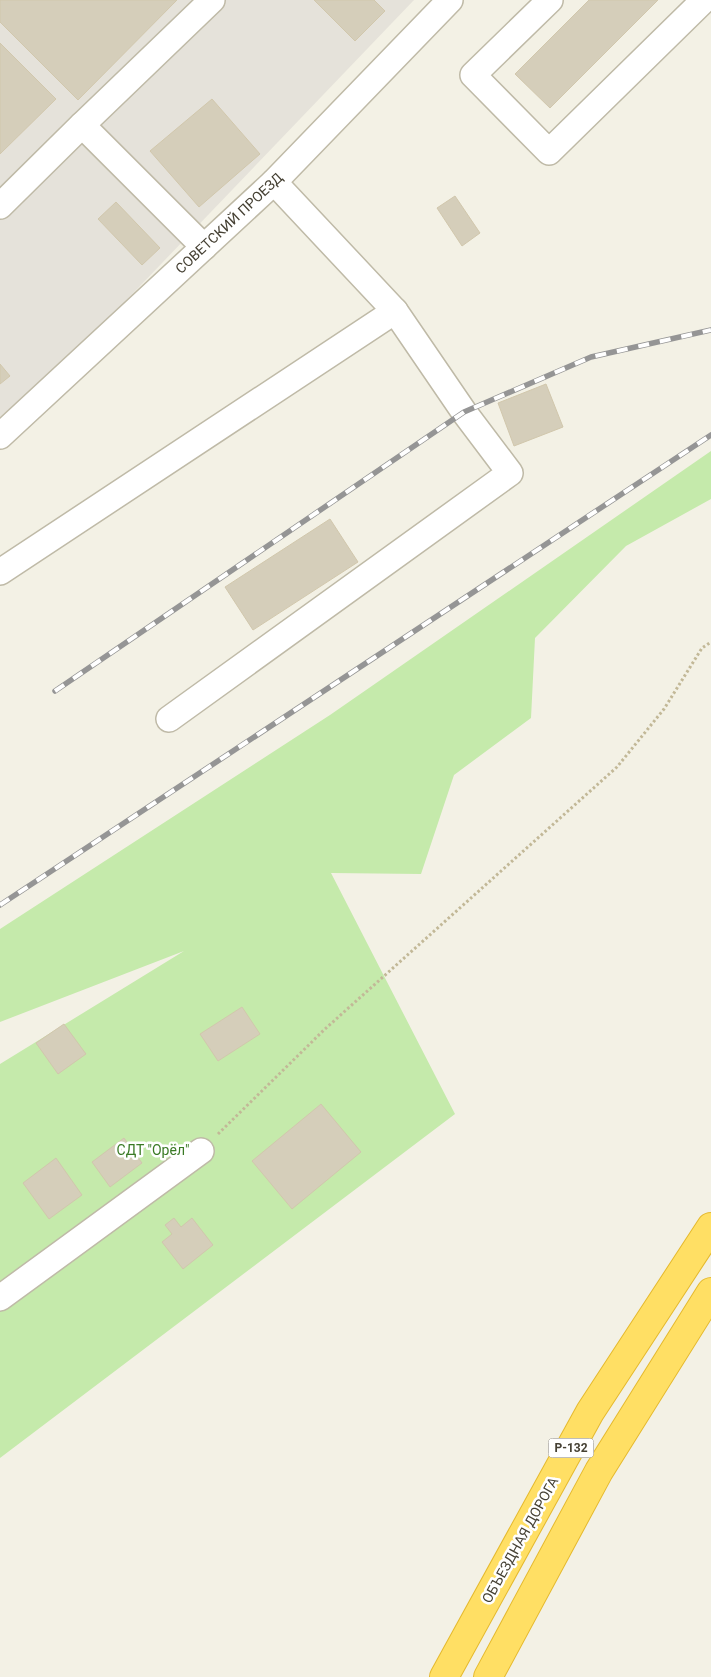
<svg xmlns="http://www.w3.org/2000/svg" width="711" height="1677" font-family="Roboto,sans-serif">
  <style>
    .industrial { fill: #e5e2da }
    .green { fill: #c5eaab }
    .building { fill: #d5ceba; stroke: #d1c7ac }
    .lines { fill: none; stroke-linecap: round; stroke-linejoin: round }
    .minor-casing { stroke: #bfbaa7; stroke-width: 28 }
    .highway-casing { stroke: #e5b92d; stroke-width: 30 }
    .path { stroke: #c2b897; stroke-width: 3; stroke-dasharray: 2.5 2.5; stroke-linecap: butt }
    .minor { stroke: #fff; stroke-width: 25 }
    .highway { stroke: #ffdf64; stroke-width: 28 }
    .rail-casing { stroke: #959595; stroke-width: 5.5 }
    .rail { stroke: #fff; stroke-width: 4; stroke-dasharray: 11; stroke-linecap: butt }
    .labels { text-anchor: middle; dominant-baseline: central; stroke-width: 5; stroke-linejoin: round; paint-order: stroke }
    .shield { fill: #fff; stroke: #7e7a71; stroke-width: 1 }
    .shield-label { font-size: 12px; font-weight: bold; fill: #464134 }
    .street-label { font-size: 14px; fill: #464134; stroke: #fff }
    .park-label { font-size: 14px; fill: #3a7a25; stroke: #fff }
  </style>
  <rect width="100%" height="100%" fill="#f3f1e5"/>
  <path class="industrial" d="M0 0H414L94 334 0 417Z"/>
  <path class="green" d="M711 451V499L626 546 535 638 531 718 454 775 421 874 331 873 455 1114 0 1458V1064L184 951 0 1022V929L330 715Z"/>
  <g class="building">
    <path d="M0 0H177L78 100 0 22Z"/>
    <path d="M314 0H374L385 11 355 41Z"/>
    <path d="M589 0H658L550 108 515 74Z"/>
    <path d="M0 43 56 99 0 154Z"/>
    <path d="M212 99 260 154 199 207 150 151Z"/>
    <path d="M455 196 480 233 462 246 437 208Z"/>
    <path d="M116 202 160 248 142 265 98 219Z"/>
    <path d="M0 364 10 376 0 384Z"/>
    <path d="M546 384 563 427 514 446 498 403Z"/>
    <path d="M330 519 358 562 253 630 225 587Z"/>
    <path d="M242 1007 260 1034 218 1061 200 1034Z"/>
    <path d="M64 1024 86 1054 58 1074 36 1043Z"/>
    <path d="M321 1104 361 1152 292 1209 252 1161Z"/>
    <path d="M124 1138 142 1163 110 1187 92 1162Z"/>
    <path d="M56 1158 82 1195 49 1219 23 1183Z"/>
    <path d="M174 1218 181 1227 192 1218 213 1245 183 1269 162 1242 172 1234 165 1225Z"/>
  </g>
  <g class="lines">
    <defs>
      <g id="minor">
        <path d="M550 0 473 75 549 152 704 0"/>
        <path d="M82 125 212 0"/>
        <path d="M0 206 82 125 204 247"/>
        <path d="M0 436 274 182 450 0"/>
        <path d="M0 572 395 311"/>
        <path d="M169 719 510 473 464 412 395 311 274 182"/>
        <path d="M0 1298 201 1151"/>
      </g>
      <g id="highway">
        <path d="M444 1677 590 1412 711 1227"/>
        <path d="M488 1677 599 1471 711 1292"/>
      </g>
    </defs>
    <use href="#minor" class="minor-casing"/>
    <use href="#highway" class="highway-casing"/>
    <path class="path" d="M218 1134 325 1029 617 767 664 709 702 648 711 642"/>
    <use href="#minor" class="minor"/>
    <use href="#highway" class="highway"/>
    <defs>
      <g id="rail">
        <path d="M55 691 464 412 591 357 711 330"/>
        <path d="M0 905 711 435"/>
      </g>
    </defs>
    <use href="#rail" class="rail-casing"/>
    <use href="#rail" class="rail"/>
  </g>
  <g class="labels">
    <rect class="shield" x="548.5" y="1438.5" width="45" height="19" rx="4"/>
    <g class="shield-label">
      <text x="571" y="1448">Р-132</text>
    </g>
    <g class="street-label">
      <text transform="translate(229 223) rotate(-43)">СОВЕТСКИЙ ПРОЕЗД</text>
      <text transform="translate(520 1540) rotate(-61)">ОБЪЕЗДНАЯ ДОРОГА</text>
    </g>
    <g class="park-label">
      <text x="153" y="1150">СДТ "Орёл"</text>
    </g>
  </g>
</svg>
